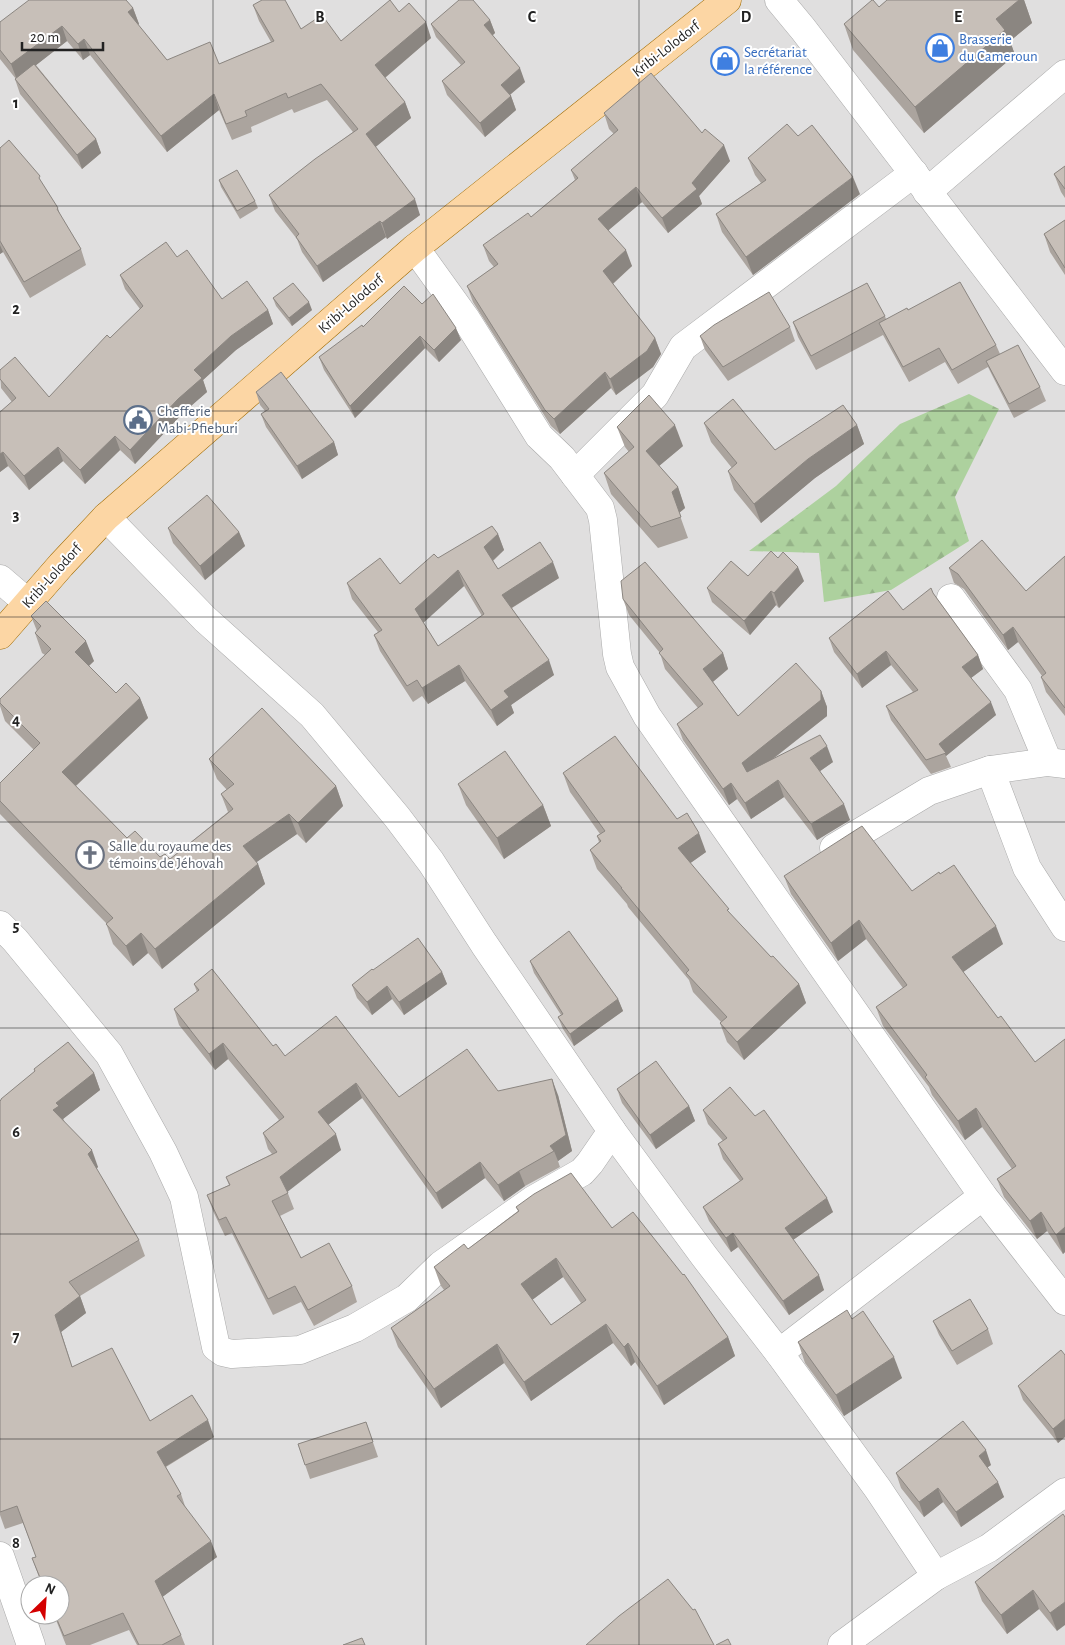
<svg xmlns="http://www.w3.org/2000/svg" width="1065" height="1645" font-family="'Alegreya Sans',sans-serif">
  <style>
    .residential { fill: #e0dfdf; fill-rule: evenodd }
    .forest { fill: url(#forest-firs) }
    .lines { fill: none; stroke-linecap: round; stroke-linejoin: round }
    .street-casing { stroke: #a9a9a9; stroke-width: 29 }
    .primary-casing { stroke: #a06b00; stroke-width: 29 }
    .street { stroke: #fff; stroke-width: 28 }
    .primary { stroke: #fcd6a4; stroke-width: 28 }
    .wall { fill: #aba49e; fill-rule: evenodd }
    .shaded-wall { fill: #8b8681 }
    .building { fill: #c7bfb8; stroke: #8b8681; fill-rule: evenodd }
    .grid { fill: none; stroke: #222; stroke-width: 1; stroke-opacity: 0.55 }
    .labels { text-anchor: middle; dominant-baseline: central; stroke-width: 4; stroke-linejoin: round; paint-order: stroke }
    .shop-label { font-size: 15px; fill: #366cbe; stroke: #fff; text-anchor: start }
    .street-label { font-size: 15px; fill: #222; stroke: #fff }
    .service-label { font-size: 15px; fill: #4e5e75; stroke: #fff; text-anchor: start }
    .worship-label { font-size: 15px; fill: #5b616d; stroke: #fff; text-anchor: start }
    .grid-label { font-size: 16px; text-anchor: middle; font-weight: bold; fill: #222; stroke: #fff; stroke-width: 4; stroke-linejoin: round; paint-order: stroke }
  </style>
  <defs>
    <pattern id="forest-firs" width="22" height="20" patternUnits="userSpaceOnUse" patternTransform="scale(1.25)"><rect width="22" height="20" fill="#add19e"/><path d="M5 1l3.5 6h-7zM16 11l3.5 6h-7z" fill="#95b388"/></pattern>
  </defs>
  <rect width="100%" height="100%" fill="#f2efe9"/>
  <path class="residential" d="M0 0H1065V1645H0ZM30 1585H60V1615H30Z"/>
  <path class="forest" d="M969 394 999 409 955 497 969 541 891 590 824 602 819 553 749 551 836 486 900 424Z"/>
  <g class="lines">
    <defs>
      <g id="street">
        <path d="M779 0 803 29 1065 371"/>
        <path d="M927 192 1065 74"/>
        <path d="M415 248 466 319 539 436 562 458 600 508 603 520 617 654 620 667 647 716 983 1196 1065 1301"/>
        <path d="M575 475 655 395 683 347 914 173"/>
        <path d="M106 517 205 619 312 715 397 817 431 862 484 944 612 1131 704 1256 779 1353 878 1489 936 1576"/>
        <path d="M0 579 28 603"/>
        <path d="M951 598 1018 690 1048 762"/>
        <path d="M990 770 1027 868 1065 927"/>
        <path d="M834 848 929 791 990 770 1048 762 1065 764"/>
        <path d="M0 925 15 940 109 1054 163 1152 184 1197 216 1347 223 1352 232 1354 300 1350 355 1328 407 1298 441 1265 533 1200 582 1172 590 1163 612 1131"/>
        <path d="M779 1353 983 1196"/>
        <path d="M0 1556 31 1645"/>
        <path d="M842 1645 936 1576 989 1548 1065 1492"/>
      </g>
      <path id="primary" d="M0 635 61 565 106 517 415 248 727 0"/>
    </defs>
    <use href="#street" class="street-casing"/>
    <use href="#primary" class="primary-casing"/>
    <use href="#street" class="street"/>
    <use href="#primary" class="primary"/>
  </g>
  <g class="wall">
    <path d="M887 0H1024L1032 23 1010 41 1015 55 924 133 853 50 844 24 879 7Z"/>
    <path d="M253 5 301 29 341 41 399 12 431 38 385 78 405 102 411 118 375 147 420 215 387 239 386 237 323 282 302 252 297 239 275 211 269 195 353 132 327 100 294 113 292 109 251 127 252 132 232 140 219 110 167 152 90 55 83 60 67 41 36 65 96 139 101 153 82 169 20 94 15 79H16L0 59V22L133 8 139 24 138 25 167 60 219 64 271 42 259 21Z"/>
    <path d="M490 20 495 33 492 36 525 82 510 95 511 96 516 110 485 137 447 95 442 81 461 65 436 37 431 24Z"/>
    <path d="M604 113 702 133 730 161 699 196 702 204 668 233 642 202 608 230 632 266 613 284 655 338 661 354 653 367 616 395 611 388 560 434 551 426 473 302 467 286 494 267 489 261 483 245 531 217 575 180 571 170 614 134 609 129Z"/>
    <path d="M0 148 43 185 58 208 61 217 81 249 86 265 30 298 3 252 0 254Z"/>
    <path d="M748 158 860 194 753 275 722 232 716 214 761 183 755 175Z"/>
    <path d="M1065 166V198L1061 192 1054 174Z"/>
    <path d="M219 180 255 201 258 208 240 219 221 187Z"/>
    <path d="M1065 220V275L1050 252 1044 234Z"/>
    <path d="M177 257 222 299 268 310 273 324 236 350 203 380 207 392 184 412 135 464 120 450 85 484 63 461 29 490 8 466 0 472V412L12 402 1 388 0 370 49 397 140 309 125 289 120 275Z"/>
    <path d="M273 298 312 310 292 326 276 306Z"/>
    <path d="M422 304 461 340 439 362 425 348 355 418 324 370 319 357 363 327Z"/>
    <path d="M908 310 996 345 1000 354 1040 387 1046 401 1014 418 992 375 988 367 958 384 945 362 909 382 883 335 816 370 798 337 793 322 885 316 886 319Z"/>
    <path d="M790 327 795 341 728 381 705 350 700 336Z"/>
    <path d="M256 392 334 442 338 455 302 479 266 427 261 414 265 411 260 405Z"/>
    <path d="M704 423 775 450 857 425 864 444 815 478 761 523 734 490 728 471 732 468 711 442Z"/>
    <path d="M617 427 683 446 659 466 678 487 685 508 679 513 688 538 658 548 611 494 604 473 629 452 625 447Z"/>
    <path d="M168 528 239 532 245 546 205 580 173 543Z"/>
    <path d="M498 534 504 550 493 561 498 569 559 578 512 608 554 675 511 705 514 713 497 726 465 681 428 704 422 696 413 702 380 651 374 635 378 632 352 599 347 583 400 584ZM464 586 482 616 438 646 423 622Z"/>
    <path d="M1065 556V716L1046 692 1041 677 1042 676 1018 642 1008 650 964 589 954 583 949 568 1026 591Z"/>
    <path d="M748 576 804 581 779 608 776 605 750 635 712 602 707 588Z"/>
    <path d="M933 593 978 655 983 669 971 678 996 715 946 756 951 767 931 774 891 720 886 706 913 692 891 665 862 688 834 652 829 638 903 610Z"/>
    <path d="M623 599 723 653 728 669 713 682 738 716 821 691 827 707V716L773 759 833 762 820 771 850 820 817 840 784 797 751 819 737 799 729 805 683 740 677 724 698 708 665 669 660 653 629 615Z"/>
    <path d="M31 616 94 661 89 666 116 693 140 698 148 718 76 786 127 838 160 857 170 859 228 812 221 794 227 790 217 779 209 759 336 786 343 806 306 843 297 834 256 862 258 864 265 884 162 969 148 953 133 966 113 944 106 923 0 814V783L34 750 5 721 0 706V699L45 655 42 653 35 633 37 631Z"/>
    <path d="M563 773 677 819 706 852 690 863 731 915 771 957 799 984 806 1003 744 1060 727 1042 720 1023 721 1022 693 992 689 980 628 907 627 904 597 869 590 850 599 842 597 836 600 834 570 792Z"/>
    <path d="M458 784 543 805 551 826 504 859 466 805Z"/>
    <path d="M784 876 912 891 1003 944 963 972 998 1018 1035 1062 1065 1039V1252L1063 1254 1047 1231 1037 1239 1004 1197 997 1179 1012 1169 982 1127 965 1140 932 1095 929 1087 883 1026 876 1007 903 988 866 939 838 961 791 894Z"/>
    <path d="M530 961 618 999 623 1011 574 1046 563 1029 558 1017 561 1015 534 973Z"/>
    <path d="M373 970 442 972 447 984 404 1015 392 999 372 1015 357 998 352 985Z"/>
    <path d="M194 984 285 1056 399 1097 498 1091 558 1095 572 1151 558 1161 560 1167 525 1186 504 1201 485 1178 442 1209 362 1098 328 1125 341 1150 287 1191 294 1209 280 1216 301 1258 352 1286 357 1302 314 1326 301 1302 273 1315 232 1233 225 1236 213 1211 207 1195 229 1185 226 1177 272 1154 268 1149 263 1133 279 1120 228 1059 215 1070 179 1025 174 1009 197 992Z"/>
    <path d="M34 1069 94 1073 100 1090 63 1119 64 1122 98 1167 96 1169 139 1240 145 1256 80 1296 86 1313 61 1332 72 1367 150 1421 214 1437 166 1467 181 1494 186 1509 217 1557 162 1597 181 1635 185 1645H137L129 1630 90 1645H66L54 1615H60V1585H42L32 1558 36 1557 23 1523 5 1529 0 1515V1101L35 1072Z"/>
    <path d="M617 1089 689 1106 695 1121 656 1149 622 1103Z"/>
    <path d="M703 1110 833 1212 793 1240 824 1290 789 1315 738 1247 731 1252 709 1221 703 1207 740 1181 723 1159 718 1144 723 1141 708 1124Z"/>
    <path d="M516 1207 612 1228 728 1337 735 1356 664 1405 635 1362 631 1366 613 1343 531 1401 504 1363 441 1408 398 1347 391 1328 444 1290 441 1286 434 1267 468 1249 518 1211ZM563 1277 581 1303 551 1325 532 1300Z"/>
    <path d="M852 1319 902 1378 844 1416 805 1363 798 1342Z"/>
    <path d="M933 1321 988 1329 993 1344 957 1365 939 1335Z"/>
    <path d="M1065 1355V1437L1058 1443 1023 1400 1018 1386Z"/>
    <path d="M366 1422 378 1457 310 1479 298 1444Z"/>
    <path d="M991 1465 987 1467 1004 1497 961 1527 943 1502 924 1517 901 1488 896 1473Z"/>
    <path d="M1065 1517 1057 1631 1039 1609 1007 1634 982 1601 975 1582Z"/>
  </g>
  <g class="shaded-wall">
    <path d="M1019 0H1024L1032 23 1010 41 1015 55 924 133 915 107 996 19Z"/>
    <path d="M133 8 139 24 134 28 128 12Z"/>
    <path d="M490 20 495 33 488 39 484 25Z"/>
    <path d="M426 22 431 38 381 81 375 65Z"/>
    <path d="M62 26 67 41 17 80 11 64Z"/>
    <path d="M84 39 90 55 83 60 78 44Z"/>
    <path d="M520 68 525 82 506 98 501 85Z"/>
    <path d="M214 94 219 110 167 152 161 136Z"/>
    <path d="M511 96 516 110 485 137 480 123Z"/>
    <path d="M405 102 411 118 372 150 366 134Z"/>
    <path d="M96 139 101 153 82 169 77 155Z"/>
    <path d="M724 145 730 161 699 196 702 204 668 233 662 218Z"/>
    <path d="M853 177 860 194 753 275 746 257Z"/>
    <path d="M636 187 642 202 603 235 598 219Z"/>
    <path d="M415 199 420 215 387 239 382 223Z"/>
    <path d="M380 221 386 237 323 282 317 266Z"/>
    <path d="M0 245 3 252 0 254Z"/>
    <path d="M626 250 632 266 609 287 603 271Z"/>
    <path d="M309 302 312 310 292 326 289 318Z"/>
    <path d="M268 310 273 324 236 350 203 380 207 392 184 412 135 464 130 450 194 370 231 336Z"/>
    <path d="M456 328 461 340 439 362 434 350Z"/>
    <path d="M420 336 425 348 355 418 350 406Z"/>
    <path d="M655 338 661 354 653 367 616 395 610 379Z"/>
    <path d="M605 372 611 388 560 434 554 419Z"/>
    <path d="M675 425 683 446 653 471 646 451Z"/>
    <path d="M857 425 864 444 815 478 761 523 754 504 808 459Z"/>
    <path d="M115 436 120 450 85 484 80 470Z"/>
    <path d="M334 442 338 455 302 479 297 466Z"/>
    <path d="M58 447 63 461 29 490 24 476Z"/>
    <path d="M3 452 8 466 0 472V454Z"/>
    <path d="M678 487 685 508 679 513 672 492Z"/>
    <path d="M239 532 245 546 205 580 200 566Z"/>
    <path d="M498 534 504 550 490 563 484 547Z"/>
    <path d="M553 562 559 578 508 610 502 595Z"/>
    <path d="M798 567 804 581 779 608 774 593Z"/>
    <path d="M458 570 464 586 421 625 415 609Z"/>
    <path d="M771 591 776 605 750 635 744 621Z"/>
    <path d="M1013 627 1018 642 1008 650 1003 635Z"/>
    <path d="M86 641 94 661 82 672 75 652Z"/>
    <path d="M886 651 891 665 862 688 857 674Z"/>
    <path d="M723 653 728 669 709 685 703 669Z"/>
    <path d="M978 655 983 669 967 681 962 667Z"/>
    <path d="M549 660 554 675 511 705 514 713 497 726 491 710 504 691Z"/>
    <path d="M459 665 465 681 428 704 422 688Z"/>
    <path d="M821 691 827 707V716L747 779 742 763Z"/>
    <path d="M140 698 148 718 69 792 62 772Z"/>
    <path d="M991 702 996 715 946 756 939 744Z"/>
    <path d="M827 746 833 762 816 774 810 758Z"/>
    <path d="M778 780 784 797 751 819 745 803Z"/>
    <path d="M731 783 737 799 729 805 723 789Z"/>
    <path d="M336 786 343 806 306 843 298 823Z"/>
    <path d="M844 804 850 820 817 840 811 824Z"/>
    <path d="M543 805 551 826 504 859 497 838Z"/>
    <path d="M289 814 297 834 251 866 243 846Z"/>
    <path d="M699 833 706 852 685 867 678 848Z"/>
    <path d="M258 864 265 884 162 969 155 949Z"/>
    <path d="M859 920 866 939 838 961 831 943Z"/>
    <path d="M996 926 1003 944 959 975 952 957Z"/>
    <path d="M141 933 148 953 133 966 126 946Z"/>
    <path d="M442 972 447 984 404 1015 399 1002Z"/>
    <path d="M799 984 806 1003 744 1060 737 1042Z"/>
    <path d="M387 986 392 999 372 1015 367 1002Z"/>
    <path d="M618 999 623 1011 574 1046 570 1034Z"/>
    <path d="M223 1043 228 1059 215 1070 209 1054Z"/>
    <path d="M94 1073 100 1090 63 1119 65 1122 53 1110 56 1103Z"/>
    <path d="M552 1079 558 1095 572 1151 558 1161 554 1151 550 1146Z"/>
    <path d="M356 1083 362 1098 324 1128 318 1112Z"/>
    <path d="M689 1106 695 1121 656 1149 650 1135Z"/>
    <path d="M976 1108 982 1127 965 1140 958 1121Z"/>
    <path d="M336 1134 341 1150 286 1193 280 1177Z"/>
    <path d="M92 1150 98 1167 94 1171 88 1154Z"/>
    <path d="M480 1162 485 1178 442 1209 436 1193Z"/>
    <path d="M519 1171 525 1186 504 1201 498 1185Z"/>
    <path d="M827 1198 833 1212 790 1242 785 1228Z"/>
    <path d="M1041 1212 1047 1231 1037 1239 1030 1221Z"/>
    <path d="M1065 1227V1252L1063 1254 1056 1235Z"/>
    <path d="M733 1233 738 1247 731 1252 726 1238Z"/>
    <path d="M556 1258 563 1277 528 1303 521 1284Z"/>
    <path d="M819 1275 824 1290 789 1315 783 1301Z"/>
    <path d="M80 1296 86 1313 61 1332 78 1384 55 1315Z"/>
    <path d="M606 1324 613 1343 531 1401 524 1382Z"/>
    <path d="M728 1337 735 1356 664 1405 657 1386Z"/>
    <path d="M628 1343 635 1362 631 1366 624 1347Z"/>
    <path d="M497 1344 504 1363 441 1408 434 1389Z"/>
    <path d="M894 1357 902 1378 844 1416 836 1395Z"/>
    <path d="M1065 1419V1437L1058 1443 1053 1429Z"/>
    <path d="M208 1420 214 1437 163 1468 157 1452Z"/>
    <path d="M986 1450 991 1465 984 1470 979 1456Z"/>
    <path d="M998 1482 1004 1497 961 1527 956 1512Z"/>
    <path d="M938 1488 943 1502 924 1517 919 1502Z"/>
    <path d="M211 1541 217 1557 161 1598 155 1581Z"/>
    <path d="M1033 1590 1039 1609 1007 1634 1001 1615Z"/>
    <path d="M1065 1602V1625L1057 1631 1050 1613Z"/>
  </g>
  <g class="building">
    <path d="M29 0H126L133 8 128 12 167 60 210 42 219 64 274 41 253 5 262 0H285L301 29 322 15 341 41 390 0 399 12 409 3 426 22 375 65 405 102 366 134 415 199 382 223 380 221 317 266 296 237 299 234 269 195 315 159 358 129 321 84 288 98 286 93 245 111 247 116 226 124 214 94 161 136 84 39 78 44 62 26 11 64 0 50V22Z"/>
    <path d="M459 0H473L490 20 484 25 520 68 501 85 511 96 480 123 442 81 465 62 431 24Z"/>
    <path d="M872 0H873L879 7 887 0H1019L996 19 1005 30 915 107 844 24Z"/>
    <path d="M34 64 96 139 77 155 15 79Z"/>
    <path d="M651 73 702 133 705 129 724 145 692 183 697 189 662 218 636 187 598 219 626 250 603 271 655 338 647 351 610 379 605 372 554 419 545 410 467 286 498 264 483 245 528 213 531 217 578 178 571 170 618 130 604 113Z"/>
    <path d="M787 124 798 136 812 125 853 177 746 257 716 214 766 180 748 158Z"/>
    <path d="M9 140 40 176 39 178 58 208 57 209 81 249 24 282 0 241V148Z"/>
    <path d="M1065 166V189L1054 174Z"/>
    <path d="M237 170 255 201 237 211 219 180Z"/>
    <path d="M1065 220V268L1044 234Z"/>
    <path d="M166 242 177 257 187 250 222 299 247 281 268 310 231 336 194 370 202 378 178 399 130 450 115 436 80 470 58 447 24 476 3 452 0 454V412L16 398 0 379V370L15 357 49 397 107 335 110 338 143 306 120 275Z"/>
    <path d="M960 282 996 345 952 370 939 348 903 367 879 323 907 308 908 310Z"/>
    <path d="M293 283 309 302 289 318 273 298Z"/>
    <path d="M867 283 885 316 811 356 793 322Z"/>
    <path d="M404 286 422 304 433 294 456 328 434 350 420 336 350 406 319 357 362 325 363 327Z"/>
    <path d="M769 292 790 327 723 367 700 336 714 325Z"/>
    <path d="M1018 345 1040 387 1009 404 986 361Z"/>
    <path d="M281 372 334 442 297 466 261 414 269 409 256 392Z"/>
    <path d="M649 395 675 425 646 451 678 487 672 492 681 517 651 527 604 473 634 447 617 427Z"/>
    <path d="M733 399 775 450 843 405 857 425 808 459 754 504 728 471 737 463 704 423Z"/>
    <path d="M207 495 239 532 200 566 168 528Z"/>
    <path d="M492 526 498 534 484 547 498 569 540 542 553 562 502 595 549 660 504 691 509 697 491 710 459 665 422 688 417 680 407 686 374 635 382 630 347 583 380 558 400 584 434 554 438 558ZM458 570 484 614 438 646 415 609Z"/>
    <path d="M982 540 1026 591 1065 556V708L1041 677 1046 673 1013 627 1003 635 958 574 949 568Z"/>
    <path d="M771 551 778 558 783 552 798 567 774 593 771 591 744 621 707 588 731 561 748 576Z"/>
    <path d="M645 562 723 653 703 669 738 716 796 663 821 691V700L742 763 747 772 820 735 827 746 810 758 844 804 811 824 778 780 745 803 731 783 723 789 677 724 703 704 659 653 663 649 623 599 621 581Z"/>
    <path d="M931 588 933 593 978 655 962 667 991 702 939 744 946 753 926 760 886 706 918 690 886 651 857 674 829 638 888 591 903 610Z"/>
    <path d="M46 601 86 641 75 652 116 693 126 683 140 698 62 772 127 838 135 831 160 857 165 854 170 859 233 809 221 794 234 784 209 759 262 708 336 786 298 823 289 814 243 846 258 864 155 949 141 933 126 946 106 924 113 918 0 801V783L40 743 0 703V699L51 649 35 633 41 626 31 616Z"/>
    <path d="M615 736 677 819 687 813 699 833 678 848 729 909 727 910 771 957 773 956 799 984 737 1042 720 1023 727 1017 686 973 689 970 621 888H622L590 850 601 841 597 836 605 831 563 773Z"/>
    <path d="M505 751 543 805 497 838 458 784Z"/>
    <path d="M862 826 912 891 939 872 940 874 954 865 996 926 952 957 998 1018 1001 1016 1035 1062 1065 1039V1227L1056 1235 1041 1212 1030 1221 997 1179 1016 1166 976 1108 958 1121 925 1077 927 1075 876 1007 907 985 859 920 831 943 784 876Z"/>
    <path d="M569 931 618 999 570 1034 558 1017 563 1014 530 961Z"/>
    <path d="M418 938 442 972 399 1002 387 986 367 1002 352 985 372 969 373 970Z"/>
    <path d="M212 969 273 1046 276 1044 285 1056 336 1016 399 1097 467 1049 498 1091 552 1079 566 1135 550 1146 554 1151 519 1171 498 1185 480 1162 436 1193 356 1083 318 1112 336 1134 280 1177 288 1193 272 1201 301 1258 329 1243 352 1286 308 1310 295 1286 268 1299 226 1217 219 1220 207 1195 230 1185 226 1177 277 1152 263 1133 284 1117 223 1043 209 1054 174 1009 199 990 194 984Z"/>
    <path d="M68 1042 94 1073 56 1103 59 1106 53 1110 92 1150 88 1154 139 1240 69 1282 80 1296 55 1315 72 1367 112 1348 150 1421 192 1395 208 1420 157 1452 181 1494 177 1496 211 1541 155 1581 181 1635 162 1645H139L123 1613 64 1636 55 1615H60V1585H43L32 1558 36 1557 17 1506 0 1512V1101L1 1100V1099L35 1071 34 1069Z"/>
    <path d="M656 1061 689 1106 650 1135 617 1089Z"/>
    <path d="M730 1087 755 1116 764 1110 827 1198 785 1228 819 1275 783 1301 733 1233 726 1238 703 1207 743 1179 718 1144 727 1138 703 1110Z"/>
    <path d="M571 1173 612 1228 633 1212 683 1275 684 1274 728 1337 657 1386 628 1343 624 1347 606 1324 524 1382 497 1344 434 1389 391 1328 450 1286 434 1267 438 1264 464 1244 468 1249 519 1211 516 1207 534 1194ZM556 1258 586 1300 551 1325 521 1284Z"/>
    <path d="M970 1299 988 1329 952 1351 933 1321Z"/>
    <path d="M847 1310 852 1319 863 1311 894 1357 836 1395 798 1342Z"/>
    <path d="M1061 1350 1065 1355V1419L1053 1429 1018 1386Z"/>
    <path d="M963 1421 986 1450 979 1456 998 1482 956 1512 938 1488 919 1502 896 1473Z"/>
    <path d="M366 1422 373 1442 305 1465 298 1444Z"/>
    <path d="M1063 1514 1065 1517V1602L1050 1613 1033 1590 1001 1615 975 1582Z"/>
    <path d="M668 1579 693 1610 695 1609 714 1645H586L619 1616Z"/>
    <path d="M362 1638 365 1645H343Z"/>
    <path d="M728 1639 731 1645H716Z"/>
  </g>
  <path class="grid" d="M213 0V1645M426 0V1645M639 0V1645M852 0V1645M0 206H1065M0 411H1065M0 617H1065M0 822H1065M0 1028H1065M0 1234H1065M0 1439H1065"/>
  <defs>
    <symbol id="shop-ring" viewBox="-11 -11 22 22"><circle r="9.5" fill="#fff" stroke="#3f7fe0" stroke-width="1.5"/><path d="M-5-2.5h2.3a2.7 3.5 0 0 1 5.4 0H5L5.5 6h-11ZM-1.5-2.5h3a1.5 2.3 0 0 0-3 0Z" fill="#3f7fe0"/></symbol>
    <symbol id="civic-ring" viewBox="-11 -11 22 22"><circle r="9.5" fill="#fff" stroke="#5c6f8a" stroke-width="1.5"/><path d="M-.6-6.5H3V-4.5H.6V-3L4-1V1h2V6H-6V1h2V-1L-.6-3ZM-1.2 2.5V6h2.4V2.5Z" fill="#5c6f8a"/></symbol>
    <symbol id="church-ring" viewBox="-11 -11 22 22"><circle r="9.5" fill="#fff" stroke="#6b7280" stroke-width="1.5"/><path d="M-1.2-6h2.4v3.5h3.3v2.4h-3.3V6h-2.4V-.1h-3.3v-2.4h3.3Z" fill="#6b7280"/></symbol>
  </defs>
  <g fill-rule="evenodd">
    <use href="#shop-ring" x="924" y="32" width="32" height="32"/>
    <use href="#shop-ring" x="709" y="45" width="32" height="32"/>
    <use href="#civic-ring" x="122" y="404" width="32" height="32"/>
    <use href="#church-ring" x="74" y="839" width="32" height="32"/>
  </g>
  <g class="labels">
    <g class="shop-label">
      <text x="959" y="39">Brasserie<tspan x="959" dy="17">du Cameroun</tspan></text>
      <text x="744" y="52">Secrétariat<tspan x="744" dy="17">la référence</tspan></text>
    </g>
    <g class="street-label">
      <text transform="translate(666 49) rotate(-38)">Kribi-Lolodorf</text>
      <text transform="translate(351 304) rotate(-41)">Kribi-Lolodorf</text>
      <text transform="translate(52 576) rotate(-48)">Kribi-Lolodorf</text>
    </g>
    <g class="service-label">
      <text x="157" y="411">Chefferie<tspan x="157" dy="17">Mabi-Pfieburi</tspan></text>
    </g>
    <g class="worship-label">
      <text x="109" y="846">Salle du royaume des<tspan x="109" dy="17">témoins de Jéhovah</tspan></text>
    </g>
  </g>
  <g class="grid-label">
    <text x="320" y="22">B</text>
    <text x="532" y="22">C</text>
    <text x="746" y="22">D</text>
    <text x="958" y="22">E</text>
    <text x="16" y="108">1</text>
    <text x="16" y="314">2</text>
    <text x="16" y="520">3</text>
    <text x="16" y="725">4</text>
    <text x="16" y="931">5</text>
    <text x="16" y="1137">6</text>
    <text x="16" y="1342">7</text>
    <text x="16" y="1548">8</text>
  </g>
  <g transform="translate(45 1600) rotate(25)"><circle r="24" fill="#ffffff" stroke="#a7a7a7"/>
  <path d="M0-4L9 19L0 12L-9 19Z" fill="#d40000"/>
  <text y="-8" font-size="14" font-weight="bold" text-anchor="middle" fill="#222222">N</text>
  </g>
  <path d="M22 42v8h81v-8" fill="none" stroke="#222222" stroke-width="2.5"/>
  <text x="30" y="42" font-size="15" fill="#222222" stroke="#ffffff" stroke-width="4" paint-order="stroke">20 m</text>
</svg>
